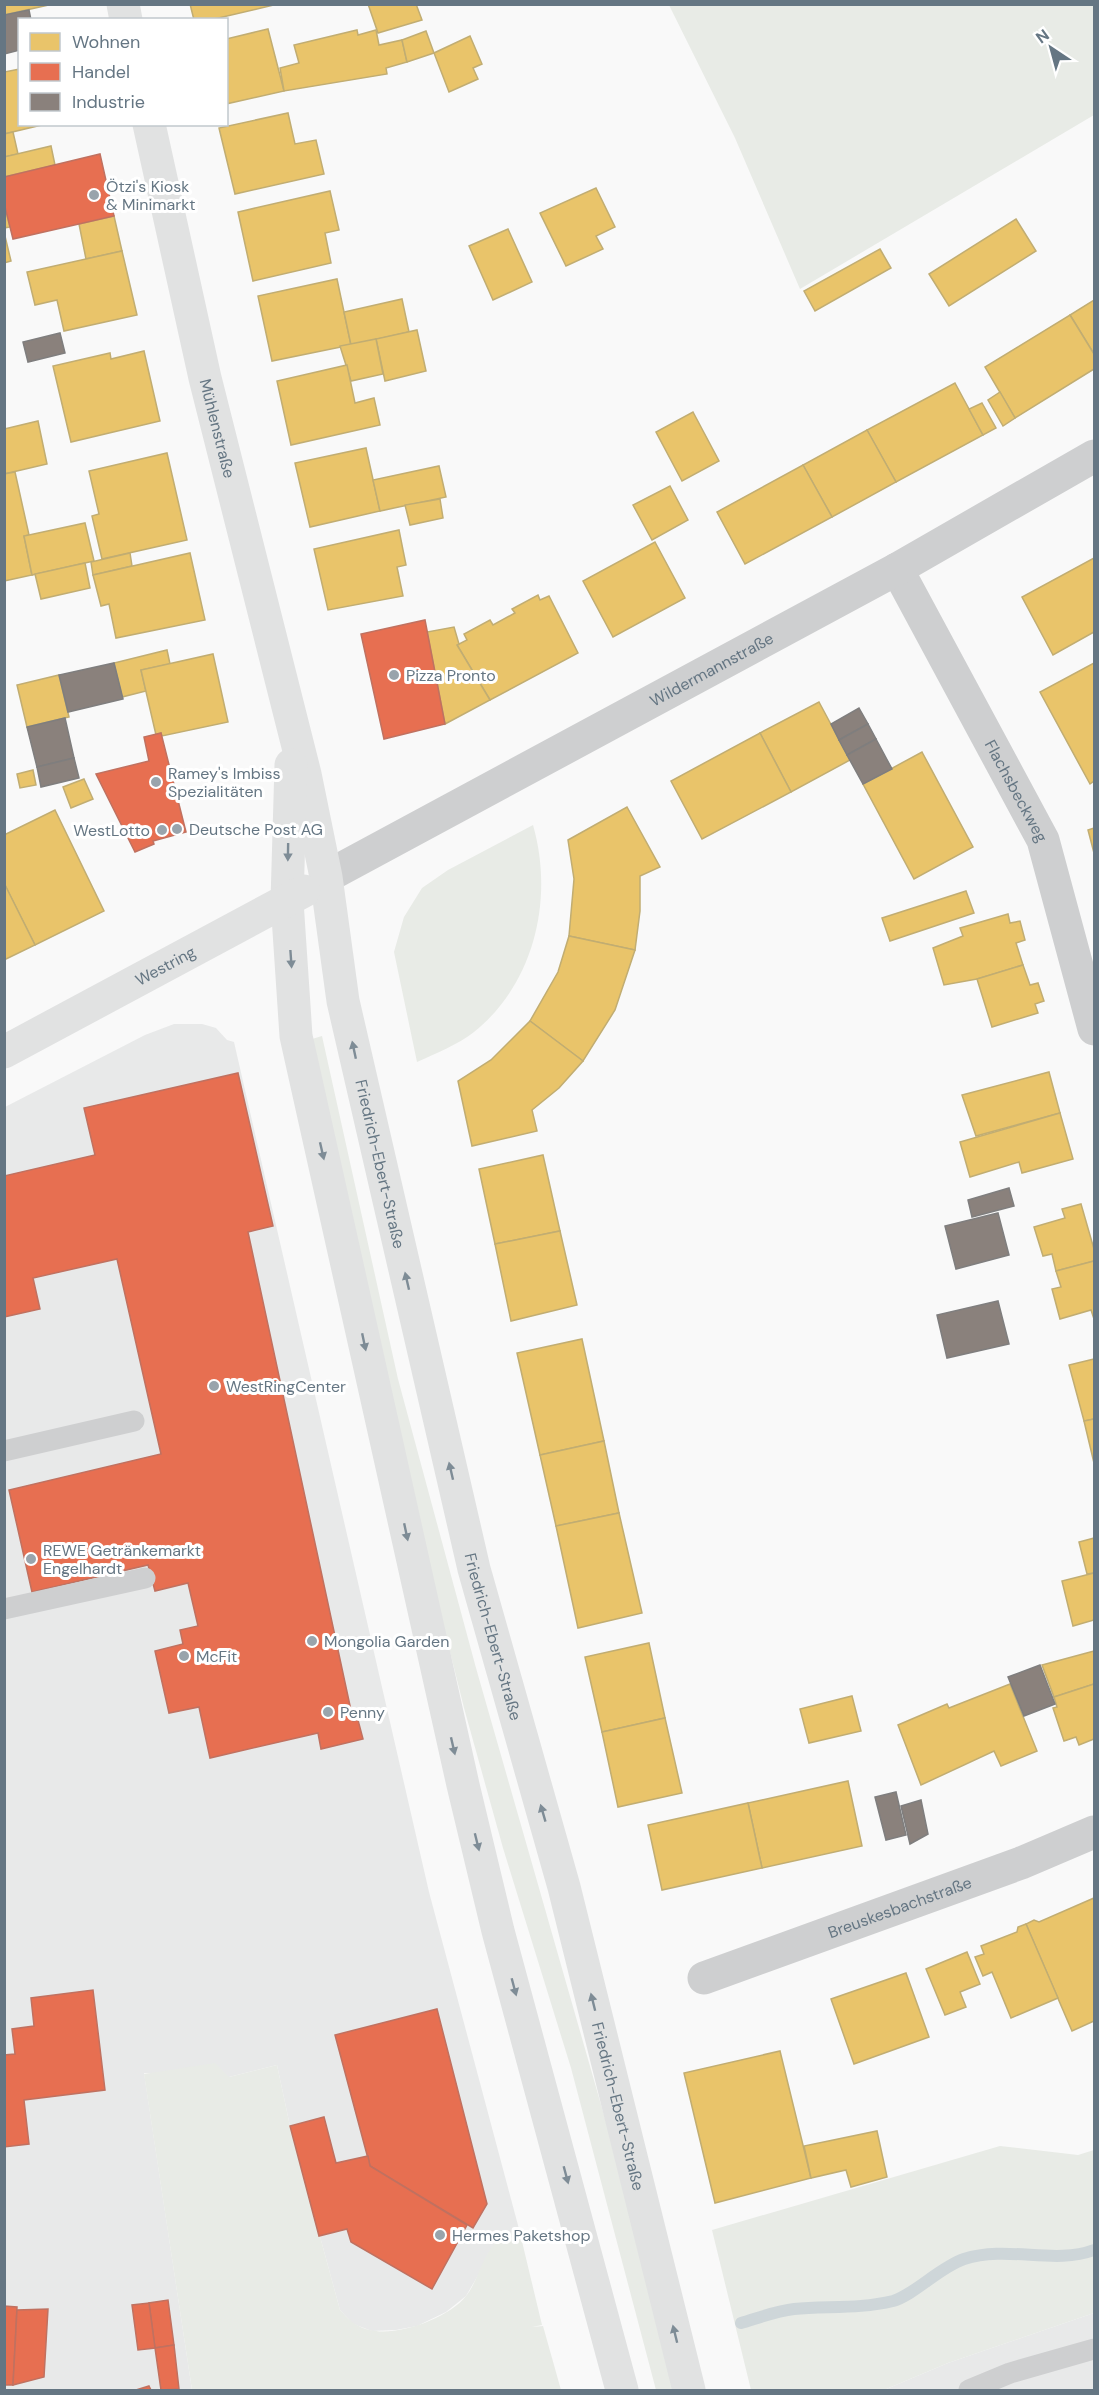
<svg xmlns="http://www.w3.org/2000/svg" width="1099" height="2395" font-family="'DM Sans',sans-serif">
  <style>
    .built { fill: #e8e9e9 }
    .green { fill: #e8ebe6 }
    .homes { fill: #e9c46a; stroke: #c1ad72; stroke-width: 1.5 }
    .shops { fill: #e76f51; stroke: #c07160; stroke-width: 1.5 }
    .industry { fill: #8a817c; stroke: #7f7e7e; stroke-width: 1.5 }
    .lines { fill: none; stroke-linecap: round; stroke-linejoin: round }
    .stream { stroke: #ced6d9; stroke-width: 12 }
    .service { stroke: #cecfd0; stroke-width: 21 }
    .minor { stroke: #cecfd0; stroke-width: 33 }
    .tertiary { stroke: #cecfd0; stroke-width: 33 }
    .secondary { stroke: #e1e2e2; stroke-width: 33 }
    .oneway { fill: #7e8c96 }
    .poi-dot { fill: #99a4ac; stroke: #fff; stroke-width: 2 }
    .labels { text-anchor: middle; dominant-baseline: central; stroke-width: 6; stroke-linejoin: round; paint-order: stroke }
    .poi-label { font-size: 16px; fill: #657683; stroke: #fff; text-anchor: start }
    .street-label { font-size: 16px; fill: #657683; stroke: #fff }
  </style>
  <rect width="100%" height="100%" fill="#f9f9f9"/>
  <g class="built">
    <path d="M174 1024H202L216 1028 227 1040 234 1042 429 1892 519 2229 498 2241 466 2296 446 2312 417 2326 396 2330 372 2331 353 2324 340 2310 290 2126 277 2065 229 2077 144 2073 192 2390H5V1107L145 1035Z"/>
    <path d="M1094 2313V2390H884L948 2363Z"/>
  </g>
  <g class="green">
    <path d="M669 5H1094V115L800 289 735 138Z"/>
    <path d="M533 825C554 898 535 983 474 1032 457 1045 437 1053 417 1062L394 952 404 917 422 888 448 870Z"/>
    <path d="M322 1036 398 1379 476 1668 618 2164 678 2390H656L571 2068 503 1848 464 1708 408 1483 312 1039Z"/>
    <path d="M215 2063 229 2077 277 2065 290 2126 340 2310C349 2320 356 2327 370 2330 397 2337 449 2318 466 2296 479 2280 482 2254 499 2240 504 2236 513 2233 519 2229L542 2325 532 2327 543 2326 561 2390H192L144 2074Z"/>
    <path d="M1000 2146 1078 2155 1094 2150V2313L948 2363 884 2390H751L712 2230Z"/>
  </g>
  <g class="homes">
    <path d="M4 4H53L4 15Z"/>
    <path d="M190 4H274V5L210 20H194Z"/>
    <path d="M368 4H416L422 20 378 33Z"/>
    <path d="M268 29 284 91 226 104V39Z"/>
    <path d="M357 30 358 35 376 30 379 45 402 40 407 62 386 68 387 74 284 91 280 68 299 63 294 45Z"/>
    <path d="M426 31 434 53 407 62 402 40Z"/>
    <path d="M470 36 482 64 473 68 478 79 449 92 434 53Z"/>
    <path d="M20 69V124H46L4 134V72Z"/>
    <path d="M288 113 295 144 316 140 324 174 235 194 219 128Z"/>
    <path d="M13 132 18 154 4 157V134Z"/>
    <path d="M51 146 55 165 4 177V157Z"/>
    <path d="M596 188 615 227 596 236 603 249 566 266 540 213Z"/>
    <path d="M330 191 339 230 325 233 331 263 253 281 238 212Z"/>
    <path d="M4 203 10 227 4 228Z"/>
    <path d="M114 216 122 251 86 259 79 224Z"/>
    <path d="M1016 219 1036 251 949 306 929 274Z"/>
    <path d="M508 229 532 282 493 300 469 246Z"/>
    <path d="M4 232 11 261 4 263Z"/>
    <path d="M880 249 891 268 815 311 804 291Z"/>
    <path d="M122 251 137 315 64 331 57 300 35 305 27 272Z"/>
    <path d="M337 279 351 345 272 361 258 296Z"/>
    <path d="M402 299 409 332 351 345 344 312Z"/>
    <path d="M1094 300V354L1070 315Z"/>
    <path d="M1070 315 1094 354V369L1015 418 985 367Z"/>
    <path d="M417 330 426 371 385 381 376 339Z"/>
    <path d="M376 339 383 374 351 381 340 346Z"/>
    <path d="M144 351 160 421 71 442 53 366 110 353 111 359Z"/>
    <path d="M347 365 355 403 374 398 380 425 291 445 277 381Z"/>
    <path d="M955 383 983 435 896 482 867 430Z"/>
    <path d="M1000 392 1015 418 1003 426 988 400Z"/>
    <path d="M982 403 996 428 983 435 969 409Z"/>
    <path d="M693 412 719 461 682 481 656 432Z"/>
    <path d="M38 421 47 464 4 474V429Z"/>
    <path d="M867 430 896 482 832 517 803 465Z"/>
    <path d="M366 448 380 511 310 527 295 463Z"/>
    <path d="M167 453 187 540 102 559 92 516 99 514 89 471Z"/>
    <path d="M803 465 832 517 745 564 717 512Z"/>
    <path d="M439 466 446 497 380 511 373 480Z"/>
    <path d="M15 472 29 535 24 536 32 575 4 581V474Z"/>
    <path d="M670 486 688 520 652 540 633 505Z"/>
    <path d="M440 499 443 518 410 525 405 505Z"/>
    <path d="M85 523 94 561 32 575 24 536Z"/>
    <path d="M399 530 406 565 397 567 403 596 328 610 314 549Z"/>
    <path d="M655 542 685 598 613 637 583 581Z"/>
    <path d="M130 553 132 566 93 575 91 562Z"/>
    <path d="M190 553 205 620 116 638 109 604 101 606 93 575Z"/>
    <path d="M1094 558V632L1053 655 1022 597Z"/>
    <path d="M85 563 90 588 41 599 35 574Z"/>
    <path d="M538 595 540 600 549 596 578 653 490 700 457 645 467 640 464 634 490 620 493 625 515 613 512 609Z"/>
    <path d="M454 627 459 644 457 645 490 700 445 724 427 632Z"/>
    <path d="M167 650 170 664 141 670 146 691 122 697 114 663Z"/>
    <path d="M213 654 228 722 162 736 161 733 156 735 141 670Z"/>
    <path d="M1094 663V781L1090 784 1040 692Z"/>
    <path d="M59 675 69 717 27 727 17 685Z"/>
    <path d="M819 702 850 760 791 792 760 733Z"/>
    <path d="M760 733 791 792 702 839 671 781Z"/>
    <path d="M922 752 973 847 914 879 863 784Z"/>
    <path d="M33 770 36 785 20 788 17 774Z"/>
    <path d="M84 779 93 799 71 808 63 787Z"/>
    <path d="M627 807 660 867 640 876V911L635 950 569 936 574 879 568 840Z"/>
    <path d="M55 810 104 911 35 945 4 883V835Z"/>
    <path d="M1094 828V853L1088 830Z"/>
    <path d="M4 883 35 945 4 960Z"/>
    <path d="M966 891 974 913 890 941 882 918Z"/>
    <path d="M1008 914 1010 923 1020 921 1025 940 1016 943 1023 965 977 979 944 985 933 948 963 936 960 928Z"/>
    <path d="M569 936 635 950 615 1010 583 1061 530 1021 558 972Z"/>
    <path d="M1023 965 1030 985 1038 983 1044 1001 1035 1004 1038 1013 992 1027 977 979Z"/>
    <path d="M530 1021 583 1061 559 1088 532 1110 537 1131 472 1146 458 1081 491 1060Z"/>
    <path d="M1049 1072 1060 1113 976 1136 962 1095Z"/>
    <path d="M1060 1113 1073 1159 1022 1173 1019 1162 970 1177 960 1142Z"/>
    <path d="M543 1155 560 1231 495 1244 479 1169Z"/>
    <path d="M1081 1204 1094 1249V1261L1056 1271 1052 1254 1043 1256 1034 1227 1065 1218 1062 1209Z"/>
    <path d="M560 1231 577 1305 511 1321 495 1244Z"/>
    <path d="M1094 1261V1319L1091 1310 1060 1319 1052 1289 1061 1287 1056 1271Z"/>
    <path d="M582 1339 604 1441 540 1455 517 1353Z"/>
    <path d="M1094 1359V1419L1084 1421 1069 1365Z"/>
    <path d="M1094 1419V1463L1084 1421Z"/>
    <path d="M604 1441 619 1513 556 1526 540 1455Z"/>
    <path d="M619 1513 642 1613 578 1628 556 1526Z"/>
    <path d="M1094 1538V1573L1087 1574 1079 1542Z"/>
    <path d="M1094 1573V1620L1073 1626 1062 1581Z"/>
    <path d="M649 1643 665 1718 602 1732 585 1657Z"/>
    <path d="M1094 1651V1684L1054 1697 1042 1665Z"/>
    <path d="M1010 1684 1037 1751 1001 1766 994 1751 921 1785 898 1725 947 1704 949 1708Z"/>
    <path d="M1094 1684V1739L1079 1745 1076 1737 1064 1741 1053 1708 1057 1707 1054 1697Z"/>
    <path d="M852 1696 861 1731 809 1743 800 1709Z"/>
    <path d="M665 1718 682 1793 618 1807 602 1732Z"/>
    <path d="M848 1781 862 1846 762 1868 748 1803Z"/>
    <path d="M748 1803 762 1868 662 1890 648 1825Z"/>
    <path d="M1094 1898V2021L1072 2031 1026 1924 1034 1920 1039 1922Z"/>
    <path d="M1026 1924 1058 1998 1011 2018 992 1972 983 1976 975 1957 984 1954 981 1946 1017 1932 1018 1927Z"/>
    <path d="M967 1952 980 1984 960 1992 966 2007 945 2015 926 1969Z"/>
    <path d="M906 1973 929 2037 854 2064 831 1999Z"/>
    <path d="M780 2051 811 2178 715 2203 684 2073Z"/>
    <path d="M877 2131 887 2177 851 2187 846 2170 811 2178 804 2146Z"/>
  </g>
  <g class="shops">
    <path d="M100 154 114 216 13 239 4 203V177Z"/>
    <path d="M425 620 445 724 384 739 361 634Z"/>
    <path d="M161 733 186 832 153 841 154 844 135 852 96 774 149 761 144 737Z"/>
    <path d="M238 1073 273 1226 248 1232 352 1715 353 1721 358 1720 363 1739 321 1749 318 1733 210 1758 199 1707 169 1713 155 1651 183 1644 180 1630 198 1626 188 1583 155 1591 148 1565 32 1592 9 1490 161 1454 117 1259 33 1278 40 1309 4 1317V1176L95 1155 84 1108Z"/>
    <path d="M93 1990 105 2090 24 2100 29 2144 4 2147V2055L15 2054 12 2029 34 2026 31 1998Z"/>
    <path d="M437 2009 487 2204 473 2228 370 2166 335 2035Z"/>
    <path d="M324 2117 336 2163 368 2156 370 2166 467 2225 432 2289 351 2242 347 2229 319 2236 290 2126Z"/>
    <path d="M168 2300 174 2345 155 2348 149 2303Z"/>
    <path d="M149 2303 155 2348 138 2350 132 2305Z"/>
    <path d="M4 2306 17 2307 13 2385H4Z"/>
    <path d="M48 2309 44 2377 13 2385 17 2310Z"/>
    <path d="M174 2345 179 2389 161 2390 155 2348Z"/>
    <path d="M149 2386 151 2390H136Z"/>
  </g>
  <g class="industry">
    <path d="M29 10 31 20H20V50L4 54V15Z"/>
    <path d="M60 333 65 353 28 362 23 342Z"/>
    <path d="M114 663 123 699 68 712 59 675Z"/>
    <path d="M859 708 868 724 839 740 831 724Z"/>
    <path d="M65 718 74 758 37 767 27 727Z"/>
    <path d="M868 724 876 739 847 755 839 740Z"/>
    <path d="M876 739 892 769 863 784 847 755Z"/>
    <path d="M74 758 79 778 41 787 37 767Z"/>
    <path d="M1009 1188 1014 1206 972 1217 968 1200Z"/>
    <path d="M998 1213 1009 1255 956 1269 945 1226Z"/>
    <path d="M998 1301 1009 1344 947 1358 937 1315Z"/>
    <path d="M1040 1665 1055 1704 1024 1716 1008 1677Z"/>
    <path d="M896 1792 906 1835 886 1840 875 1797Z"/>
    <path d="M921 1800 928 1834 910 1844 901 1806Z"/>
  </g>
  <g class="lines">
    <path class="stream" d="M741 2323C758 2318 776 2311 794 2309 827 2306 860 2309 893 2301 914 2295 940 2267 964 2259 1008 2245 1054 2265 1094 2250"/>
    <g class="service">
      <path d="M4 1451 134 1421"/>
      <path d="M4 1609 145 1578"/>
      <path d="M969 2390 1010 2373 1094 2349"/>
    </g>
    <g class="minor">
      <path id="s1" d="M897 569 1043 840 1094 1029"/>
      <path id="s2" d="M704 1978 1021 1863 1094 1832"/>
    </g>
    <path class="tertiary" id="s3" d="M326 877 897 569 1094 456"/>
    <g class="secondary">
      <path d="M123 4 126 20"/>
      <path id="s4" d="M149 124 205 378 305 774 326 877 343 1001 474 1569 564 1887 689 2390"/>
      <path d="M291 765 287 901 296 1036 463 1785 498 1931 622 2390"/>
      <path id="s5" d="M4 1052 304 891"/>
    </g>
  </g>
  <defs><path id="oneway-solid" d="M-6-.8H1V-3.2L6.5 0L1 3.2V.8H-6Z" transform="scale(1.5)"/></defs>
  <g class="oneway">
    <use href="#oneway-solid" transform="translate(288 852) rotate(91)"/>
    <use href="#oneway-solid" transform="translate(291 959) rotate(86)"/>
    <use href="#oneway-solid" transform="translate(354 1050) rotate(-102)"/>
    <use href="#oneway-solid" transform="translate(322 1151) rotate(77)"/>
    <use href="#oneway-solid" transform="translate(407 1281) rotate(-103)"/>
    <use href="#oneway-solid" transform="translate(364 1342) rotate(78)"/>
    <use href="#oneway-solid" transform="translate(451 1471) rotate(-103)"/>
    <use href="#oneway-solid" transform="translate(406 1532) rotate(78)"/>
    <use href="#oneway-solid" transform="translate(453 1746) rotate(77)"/>
    <use href="#oneway-solid" transform="translate(543 1813) rotate(-106)"/>
    <use href="#oneway-solid" transform="translate(477 1842) rotate(76)"/>
    <use href="#oneway-solid" transform="translate(514 1987) rotate(75)"/>
    <use href="#oneway-solid" transform="translate(593 2002) rotate(-104)"/>
    <use href="#oneway-solid" transform="translate(566 2175) rotate(75)"/>
    <use href="#oneway-solid" transform="translate(675 2334) rotate(-104)"/>
  </g>
  <g class="poi-dot">
    <circle cx="94" cy="195" r="6"/>
    <circle cx="394" cy="675" r="6"/>
    <circle cx="156" cy="782" r="6"/>
    <circle cx="177" cy="829" r="6"/>
    <circle cx="162" cy="830" r="6"/>
    <circle cx="214" cy="1386" r="6"/>
    <circle cx="31" cy="1559" r="6"/>
    <circle cx="312" cy="1641" r="6"/>
    <circle cx="184" cy="1656" r="6"/>
    <circle cx="328" cy="1712" r="6"/>
    <circle cx="440" cy="2235" r="6"/>
  </g>
  <g class="labels">
    <g class="poi-label">
      <text x="106" y="186">Ötzi's Kiosk<tspan x="106" dy="18">&amp; Minimarkt</tspan></text>
      <text x="406" y="675">Pizza Pronto</text>
      <text x="168" y="773">Ramey's Imbiss<tspan x="168" dy="18">Spezialitäten</tspan></text>
      <text x="189" y="829">Deutsche Post AG</text>
      <text x="150" y="830" text-anchor="end">WestLotto</text>
      <text x="226" y="1386">WestRingCenter</text>
      <text x="43" y="1550">REWE Getränkemarkt<tspan x="43" dy="18">Engelhardt</tspan></text>
      <text x="324" y="1641">Mongolia Garden</text>
      <text x="196" y="1656">McFit</text>
      <text x="340" y="1712">Penny</text>
      <text x="452" y="2235">Hermes Paketshop</text>
    </g>
    <g class="street-label">
      <text stroke="none"><textPath href="#s4" startOffset="312">Mühlenstraße</textPath></text>
      <text stroke="none"><textPath href="#s3" startOffset="438">Wildermannstraße</textPath></text>
      <text stroke="none"><textPath href="#s1" startOffset="252">Flachsbeckweg</textPath></text>
      <text stroke="none"><textPath href="#s5" startOffset="183">Westring</textPath></text>
      <text stroke="none"><textPath href="#s4" startOffset="1066">Friedrich-Ebert-Straße</textPath></text>
      <text stroke="none"><textPath href="#s4" startOffset="1552">Friedrich-Ebert-Straße</textPath></text>
      <text stroke="none"><textPath href="#s2" startOffset="208">Breuskesbachstraße</textPath></text>
      <text stroke="none"><textPath href="#s4" startOffset="2038">Friedrich-Ebert-Straße</textPath></text>
    </g>
  </g>
  <rect width="1099" height="2395" fill="none" stroke="#657683" stroke-width="12"/>
  <rect x="18" y="18" width="210" height="108" fill="#ffffff" stroke="#c1c8cd" stroke-width="1.5"/>
  <rect x="30" y="33" width="30" height="18" fill="#e9c46a" stroke="#c1c8cd" stroke-width="1.5"/>
  <text x="72" y="48" font-size="18" fill="#657683">Wohnen</text>
  <rect x="30" y="63" width="30" height="18" fill="#e76f51" stroke="#c1c8cd" stroke-width="1.5"/>
  <text x="72" y="78" font-size="18" fill="#657683">Handel</text>
  <rect x="30" y="93" width="30" height="18" fill="#8a817c" stroke="#c1c8cd" stroke-width="1.5"/>
  <text x="72" y="108" font-size="18" fill="#657683">Industrie</text>
  <g transform="translate(1051 48) rotate(324)" stroke="#ffffff" stroke-width="4.5" paint-order="stroke">
  <path d="M0-4.5L10 22L0 15L-10 22Z" fill="#657683"/>
  <text y="-9" font-size="16" font-weight="bold" text-anchor="middle" fill="#657683">N</text>
  </g>
</svg>
